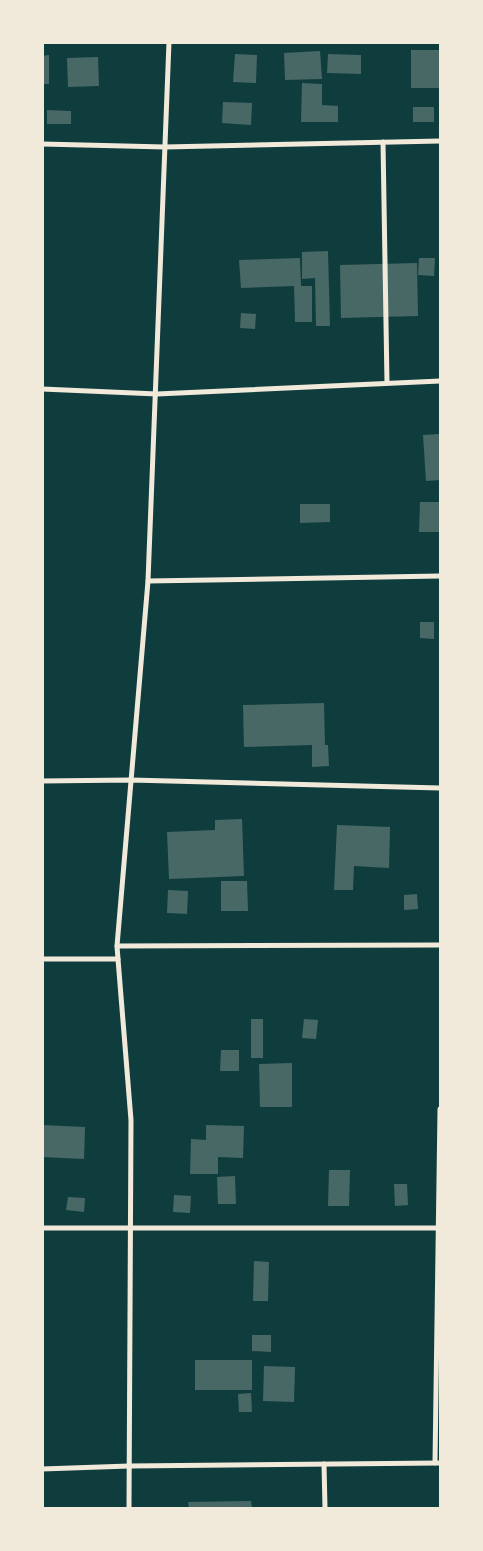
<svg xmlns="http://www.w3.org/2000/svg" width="483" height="1551" font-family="'PT Sans',sans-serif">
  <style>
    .building { fill: #486865 }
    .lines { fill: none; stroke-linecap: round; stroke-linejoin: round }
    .minor { stroke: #f1e9da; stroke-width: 5 }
  </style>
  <rect width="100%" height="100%" fill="#0f3d3e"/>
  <g class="building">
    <rect x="411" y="50" width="29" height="38"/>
    <path d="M320 51 322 79 285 80 284 53Z"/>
    <path d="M235 54 257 55 256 83 233 82Z"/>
    <path d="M328 54 361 55V74L327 73Z"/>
    <path d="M49 55V84H42V56Z"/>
    <path d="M98 57 99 86 68 87 67 58Z"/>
    <path d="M302 83 322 84V105L338 106V122H301Z"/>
    <path d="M223 102 252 103 251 125 222 123Z"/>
    <rect x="413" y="107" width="21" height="15"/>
    <path d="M47 110 71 111V124H47Z"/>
    <path d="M328 251 330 326H316L315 278 302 279V252Z"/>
    <path d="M300 258 301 286H312V322H295L294 286 241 288 239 260Z"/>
    <path d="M419 258H435L434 276 418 275Z"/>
    <path d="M417 263 418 316 341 318 340 265Z"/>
    <path d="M241 313 256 314 255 329 240 328Z"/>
    <path d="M440 434V480L426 481 423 435Z"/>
    <path d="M420 502H440V532H419Z"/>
    <path d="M300 504H330V522L300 523Z"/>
    <path d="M420 622H434V639L420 638Z"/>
    <path d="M324 703 325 745H328L329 766 312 767V745L244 747 243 705Z"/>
    <path d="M242 819 244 876 169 879 167 832 215 830V820Z"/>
    <path d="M337 825 390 827 389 868 354 866 353 890H334Z"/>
    <path d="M221 881H247L248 911H221Z"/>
    <path d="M168 890 188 891 187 914 167 913Z"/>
    <path d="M417 894 418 909 404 910V895Z"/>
    <rect x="251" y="1019" width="12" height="39"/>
    <path d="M304 1019 318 1020 316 1039 302 1038Z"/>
    <path d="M221 1050H239V1071H220Z"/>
    <path d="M292 1063V1107H260L259 1064Z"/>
    <path d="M42 1125 85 1127 84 1159 42 1157Z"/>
    <path d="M206 1125 244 1126 243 1158 218 1157V1174H190L191 1139 206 1140Z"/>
    <path d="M329 1170H350L349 1206H328Z"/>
    <path d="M235 1176 236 1204H218L217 1177Z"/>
    <path d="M394 1184H407L408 1205 395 1206Z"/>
    <path d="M174 1195 191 1196 190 1213 173 1212Z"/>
    <path d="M68 1197 85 1198 84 1212 66 1210Z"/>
    <path d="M254 1261 269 1262 268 1301H253Z"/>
    <path d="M252 1335H271V1352L252 1351Z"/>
    <rect x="195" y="1360" width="57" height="30"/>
    <path d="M264 1366 295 1367 294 1402 263 1401Z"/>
    <path d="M251 1393 252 1412H239L238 1394Z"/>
    <path d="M251 1501 252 1508H189L188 1502Z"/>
  </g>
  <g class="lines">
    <g class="minor">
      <path d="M383 142 387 383"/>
      <path d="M42 144 165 147 440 141"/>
      <path d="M42 389 157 394 440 381"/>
      <path d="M148 581 440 576"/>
      <path d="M42 781 131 780 440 788"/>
      <path d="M117 946 440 945"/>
      <path d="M42 959H118L131 1120 129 1508"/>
      <path d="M118 959 117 946 148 581 169 42"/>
      <path d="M42 1228H440"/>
      <path d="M435 1463 440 1109"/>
      <path d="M324 1464 325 1508"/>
      <path d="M42 1469 129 1466 440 1463"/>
    </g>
  </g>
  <rect width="483" height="1551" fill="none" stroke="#f1e9da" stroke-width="88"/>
</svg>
